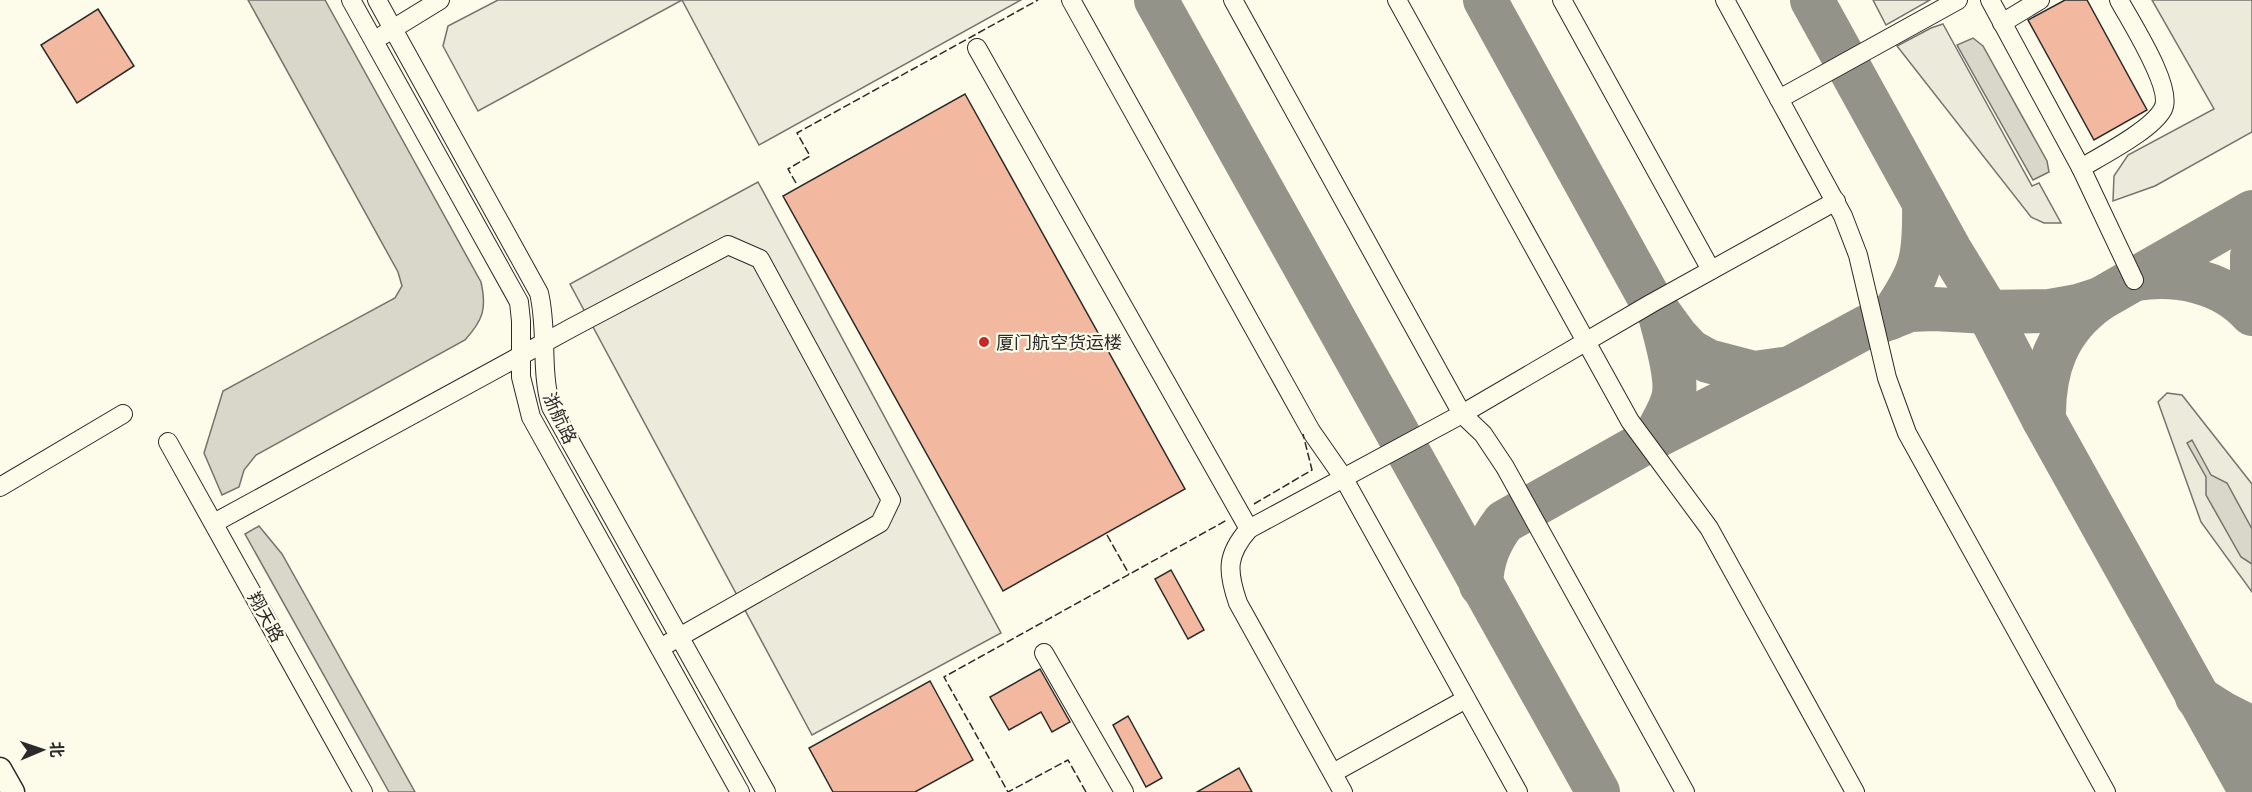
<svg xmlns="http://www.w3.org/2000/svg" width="2252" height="792" font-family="'Space Grotesk','Noto Sans SC',sans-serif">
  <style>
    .green { fill: #ecebdb; stroke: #74746e; stroke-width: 1.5 }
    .parking { fill: #eceadb; stroke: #74746e; stroke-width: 1.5 }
    .water { fill: #d8d7c9; stroke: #74746e; stroke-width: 1.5 }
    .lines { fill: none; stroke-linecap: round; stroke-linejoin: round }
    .taxiway { stroke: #94938a; stroke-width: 44 }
    .building { fill: #f2b8a0; stroke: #2b2b2b; stroke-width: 1.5 }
    .minor-casing { stroke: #2b2b2b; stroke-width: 20 }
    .major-casing { stroke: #2b2b2b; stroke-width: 25 }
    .minor { stroke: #fdfbea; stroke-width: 18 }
    .major { stroke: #fdfbea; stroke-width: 22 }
    .fence { stroke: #2b2b2b; stroke-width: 1.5; stroke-dasharray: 8 3; stroke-linecap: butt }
    .poi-dot { fill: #c62828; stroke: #fdfbea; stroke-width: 2 }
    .labels { text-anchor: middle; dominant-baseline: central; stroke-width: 4.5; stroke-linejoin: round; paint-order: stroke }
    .poi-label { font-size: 18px; fill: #2b2b2b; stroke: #fdfbea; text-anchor: start }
    .street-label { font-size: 18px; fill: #2b2b2b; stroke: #fdfbea }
  </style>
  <rect width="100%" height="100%" fill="#fdfbea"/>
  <g class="green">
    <path d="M498 0H1021L759 145 682 0 478 111 443 46 448 26Z"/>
    <path d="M1873 0H1930L1886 25Z"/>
    <path d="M2152 0H2252V132L2155 186 2113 201 2114 176 2128 155 2214 109Z"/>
    <path d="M1943 24 2032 186 2039 183 2061 223H2044L2031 217 1897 46 1931 28Z"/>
    <path d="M2167 393 2182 395 2252 484V592L2201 522 2158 402Z"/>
  </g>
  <path class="parking" d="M758 182 1001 633 812 735 570 284Z"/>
  <g class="water">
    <path d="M248 0H325L481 282C487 309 483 320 465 340L256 455 244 470 239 487 222 495 204 453 223 391 395 298 402 286 398 272Z"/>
    <path d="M1973 38 1983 46 2047 161 2049 172 2033 180 1957 45Z"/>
    <path d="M2192 440 2211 475 2227 483 2252 529V564L2241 557 2206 495V477L2187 443Z"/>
    <path d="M259 526 282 554 415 792H389L245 534Z"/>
  </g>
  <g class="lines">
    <g class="taxiway">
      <path d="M1156 0 1598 792"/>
      <path d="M1485 0 1652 303 1676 336 1690 351 1708 361 1754 373 1783 369"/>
      <path d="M1812 0 1950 250 1988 312 2044 420 2251 792"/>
      <path d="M2252 256V285"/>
      <path d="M2136 279C2177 273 2223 281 2252 314"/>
      <path d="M1890 318C1922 272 1925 259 1924 203"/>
      <path d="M2044 420C2043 369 2057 329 2100 299"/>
      <path d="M1655 437C1661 424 1672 408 1674 394 1677 374 1666 339 1661 319"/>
      <path d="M1481 585C1482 560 1489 542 1504 522L1655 437 1792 367 1866 327 1910 310 1934 309 1988 312 2050 311 2078 306 2100 299 2252 212"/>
      <path d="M2197 697 2224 714 2252 728"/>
    </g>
  </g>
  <g class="building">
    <path d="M2065 0H2087L2147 110 2094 140 2028 20Z"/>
    <path d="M98 9 134 66 77 103 41 45Z"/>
    <path d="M965 94 1185 489 1003 591 783 196Z"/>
    <path d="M1171 570 1204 630 1188 639 1155 579Z"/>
    <path d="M1040 669 1070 722 1052 732 1041 712 1009 730 990 697Z"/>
    <path d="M930 681 973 760 915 792H833L809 748Z"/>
    <path d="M1128 716 1162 778 1146 787 1113 725Z"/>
    <path d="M1239 768 1252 792H1197Z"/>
  </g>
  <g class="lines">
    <defs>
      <g id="minor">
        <path d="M351 0 519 302 521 321V377L531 417 740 792"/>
        <path d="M377 0 539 293C548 330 540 369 551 407L766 792"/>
        <path d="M1071 0 1311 431 1343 477 1518 792"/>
        <path d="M1233 0 1462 414 1483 434 1505 467 1685 792"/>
        <path d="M1397 0 1630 421 1709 528 1855 792"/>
        <path d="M1562 0 1711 270"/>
        <path d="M1725 0 1843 216 1858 255 1887 378 1907 433 2106 792"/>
        <path d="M1990 0 2081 168 2134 280"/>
        <path d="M2002 23 2040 0"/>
        <path d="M383 35 440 0"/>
        <path d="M977 48 1249 529"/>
        <path d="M1779 99 1958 0"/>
        <path d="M2081 168C2101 156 2152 130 2163 109 2174 88 2130 21 2119 0"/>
        <path d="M168 442 363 792"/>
        <path d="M0 487 123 414"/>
        <path d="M214 523 573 327 728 245 760 259 891 500 880 523 660 648"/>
        <path d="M1044 653 1124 792"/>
        <path d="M1333 773 1466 699"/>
        <path d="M1343 792 1238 603C1227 571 1226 555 1249 529L1462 414 1652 303 1836 201"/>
      </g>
      <path id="major" d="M0 769 13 792"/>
    </defs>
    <use href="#minor" class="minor-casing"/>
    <use href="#major" class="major-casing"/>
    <use href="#minor" class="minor"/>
    <use href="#major" class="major"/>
    <g class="fence">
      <path d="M796 183 788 169 810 156 797 133 1038 0"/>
      <path d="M1254 504 1312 470 1303 434"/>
      <path d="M1107 535 1129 574"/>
      <path d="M1086 792 1068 760 1008 792 944 677 1227 520"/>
    </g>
  </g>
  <circle class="poi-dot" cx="984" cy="342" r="6"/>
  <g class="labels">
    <g class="poi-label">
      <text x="996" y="342">厦门航空货运楼</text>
    </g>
    <g class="street-label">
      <text transform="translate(560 418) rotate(65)">浙航路</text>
      <text transform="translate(266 617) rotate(61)">翔天路</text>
    </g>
  </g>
  <g transform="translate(42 750) rotate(88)" stroke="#fdfbea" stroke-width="4.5" paint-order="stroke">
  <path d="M0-4.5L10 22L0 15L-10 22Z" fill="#2b2b2b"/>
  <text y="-9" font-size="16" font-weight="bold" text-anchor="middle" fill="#2b2b2b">北</text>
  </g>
</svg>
